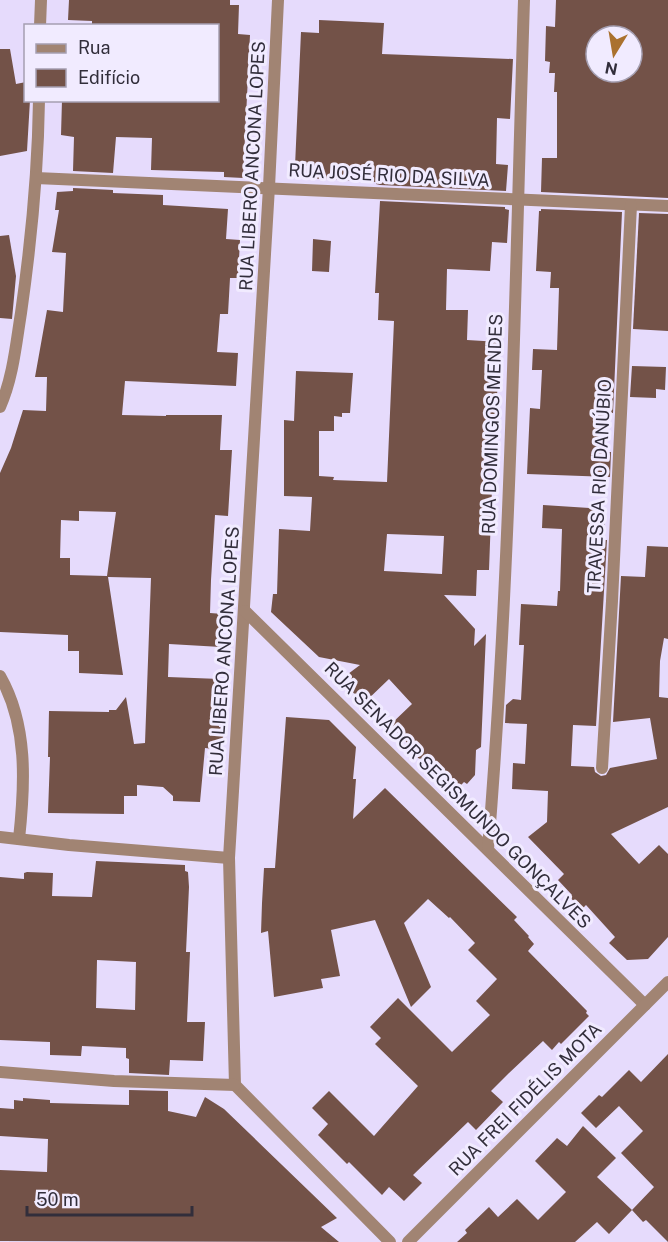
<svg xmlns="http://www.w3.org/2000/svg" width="668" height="1242" font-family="'Public Sans',sans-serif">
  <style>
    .building { fill: #735248; fill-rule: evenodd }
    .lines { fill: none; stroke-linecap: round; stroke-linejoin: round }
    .street { stroke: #a18473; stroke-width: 12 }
    .labels { text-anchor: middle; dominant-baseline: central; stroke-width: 6; stroke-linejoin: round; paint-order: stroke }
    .street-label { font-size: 18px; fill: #322e3b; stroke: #f1ebff }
  </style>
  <rect width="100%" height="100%" fill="#e6dbfc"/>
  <g class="building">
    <path d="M69 0H230V5H239L238 34 250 35 243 178 224 177V172L151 170 152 138 116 137 113 173 73 171 74 137 61 135 62 100H218V26H92V21L68 20Z"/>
    <path d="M556 0H668V198L541 192 542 158H557V92H554L555 73H549L550 62 545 61 546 26 555 27ZM596 36H632V72H596Z"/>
    <path d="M319 20 384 23 382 54 513 59 510 119 497 118 496 164 508 165 506 191 380 185 376 184V182L306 178 307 166H295L301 32 319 33Z"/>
    <path d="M0 49H10L16 84 26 82V100H30L27 151 0 156Z"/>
    <path d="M73 188 113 190V193L163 195V205L228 209 226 239 240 240 238 278H230L228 314H220L217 352 238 353 236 386 125 381 122 415 166 416V415H222L220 450H232L228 516 215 515 211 580 210 613 223 614 221 647 169 644 168 677 220 679 219 727H224L222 750 205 748 200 802 173 801V796L163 787 137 785V796H124V814L48 813 50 757H48L49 711 109 712V710H116L126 697 134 744 145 743 151 578 108 577 123 675 79 673V651H68V635L0 632V473L11 448 23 410 46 411 47 377H35L47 310 63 312 66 253 52 252 59 210H55L57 192 73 191ZM79 511 116 512 107 576 70 575V558H60L61 520 79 521Z"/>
    <path d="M380 201 505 207V209L509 210 507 243 492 242 490 271 447 269 446 310H468L467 340 500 342 494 451H484L483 488 492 489 489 570H477L476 596 444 595 475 629 474 646 486 634 481 747 476 750 475 775 467 784 464 782 454 792 411 751 413 749 390 725 412 704 389 679 364 703 340 680 360 665 319 657 271 612 273 594H277L279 529 310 531 312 497 284 496V420L294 421 296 371 353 373 350 413H342V417L334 416V431H319V476L334 477 333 480 387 482 394 321 378 320 379 293H375ZM387 534 444 536 442 574 384 571Z"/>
    <path d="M541 209 622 212 613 413 604 412 603 452H611L610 477 527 474 530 408 540 409 542 370H532L533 349 557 350 559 288H550L551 272 536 271 539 211H541Z"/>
    <path d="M639 213 668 214V331L633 329Z"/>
    <path d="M9 235 16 276 12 319 0 318V236Z"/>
    <path d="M313 239 331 241 329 272 312 271Z"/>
    <path d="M632 366 666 367 665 390 656 389V398L630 397Z"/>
    <path d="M543 505 605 509 604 540H607L596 726 573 725 571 766 594 767 595 772 601 776 606 775 610 768 657 759 650 718 613 722 621 576 645 577 647 546 668 547V639L664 638 660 661 659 697 668 698V807L611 834 639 864 659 845 668 854V937L648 959 627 960 609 943 615 937 586 905 581 910 570 897 572 895 558 880 564 874 528 837 547 822 548 791 512 789 513 763 525 764 527 724 505 723 506 705 513 699 521 700 524 645H519L521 604 557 606 558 591H560L562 529 542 528Z"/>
    <path d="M286 717 329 720 356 747 353 779H356L353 819 385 788 517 917 514 920 529 936 528 937 534 944 528 951 587 1011 586 1013 589 1016 561 1044 559 1042 552 1050 543 1041 508 1074 491 1091 503 1102 476 1130 468 1122 413 1175 422 1183 404 1201 389 1187 382 1195 349 1162 347 1164 318 1135 328 1124 312 1108 329 1091 374 1136 418 1086 375 1044 381 1038 370 1027 398 998 452 1052 490 1015 476 1001 497 979 468 950 475 943 450 917 449 918 428 899 404 923 431 987 411 1007 375 920 331 930 340 976 321 979 323 988 274 997 268 931 261 933 262 903 264 868H275Z"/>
    <path d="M96 861 185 865V871L188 872 189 887 186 952H190L187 1022H205L203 1061 170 1060 169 1075 129 1073V1059L126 1058V1048L82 1046 81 1056 50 1055V1042L0 1040V877L24 879V873L27 872 53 873 52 896 92 897ZM97 960 136 962 135 1010 96 1008Z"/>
    <path d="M668 1054V1242L646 1220 643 1222 632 1210 609 1234 597 1222 575 1242H457L467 1233 465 1230 489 1207 498 1217 517 1199 538 1220 566 1192 535 1161 557 1138 567 1146 583 1126 616 1158 597 1177 632 1210 654 1187 621 1153 643 1131 619 1106 596 1128 581 1113 599 1095 602 1097 629 1070 641 1082Z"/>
    <path d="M129 1090 168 1091V1111L196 1117 205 1097 224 1109 337 1218 321 1227 339 1242 0 1241V1170L47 1172 48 1139 0 1136V1108L14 1109V1100L23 1101V1098L50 1100V1103L129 1105Z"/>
  </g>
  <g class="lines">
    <g class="street">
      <path d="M278 0 269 187 229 858 235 1085 390 1242"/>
      <path d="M40 26 41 0"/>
      <path d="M36 178 668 206"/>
      <path d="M0 407C13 378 16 344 21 313 31 243 38 171 39 100"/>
      <path d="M245 611 645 1005"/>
      <path d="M0 676C28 725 25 784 19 839"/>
      <path d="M602 768 612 601 631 205"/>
      <path d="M0 837 69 845 229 858"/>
      <path d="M488 849C511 567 515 283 524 0"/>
      <path d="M0 1072 114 1081 235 1085"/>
      <path d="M408 1242 668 982"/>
    </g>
  </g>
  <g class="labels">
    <g class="street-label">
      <text transform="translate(252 166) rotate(-87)">RUA LIBERO ANCONA LOPES</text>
      <text transform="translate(389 175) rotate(3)">RUA JOSÉ RIO DA SILVA</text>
      <text transform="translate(492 424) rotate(-88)">RUA DOMINGOS MENDES</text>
      <text transform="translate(599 486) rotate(-87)">TRAVESSA RIO DANÚBIO</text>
      <text transform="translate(224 651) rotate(-86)">RUA LIBERO ANCONA LOPES</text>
      <text transform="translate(458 795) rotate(45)">RUA SENADOR SEGISMUNDO GONÇALVES</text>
      <text transform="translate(525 1099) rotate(-45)">RUA FREI FIDÉLIS MOTA</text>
    </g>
  </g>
  <rect x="24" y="24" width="195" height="78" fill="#f1ebff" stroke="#a59fb1" stroke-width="1.5"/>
  <rect x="36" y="44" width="30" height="9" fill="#a18473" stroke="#a59fb1" stroke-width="1.5"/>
  <text x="78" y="54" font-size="18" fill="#322e3b">Rua</text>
  <rect x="36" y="69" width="30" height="18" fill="#735248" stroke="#a59fb1" stroke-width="1.5"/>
  <text x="78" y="84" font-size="18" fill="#322e3b">Edifício</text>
  <g transform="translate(614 54) rotate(191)"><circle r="28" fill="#f1ebff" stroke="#a59fb1" stroke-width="1.5"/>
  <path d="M0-4.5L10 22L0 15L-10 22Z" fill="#aa712f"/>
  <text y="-9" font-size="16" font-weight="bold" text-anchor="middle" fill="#322e3b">N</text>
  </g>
  <path d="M27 1206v9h165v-9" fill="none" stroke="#322e3b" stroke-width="3"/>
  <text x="36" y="1206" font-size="18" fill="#322e3b" stroke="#f1ebff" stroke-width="4.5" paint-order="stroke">50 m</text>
</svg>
